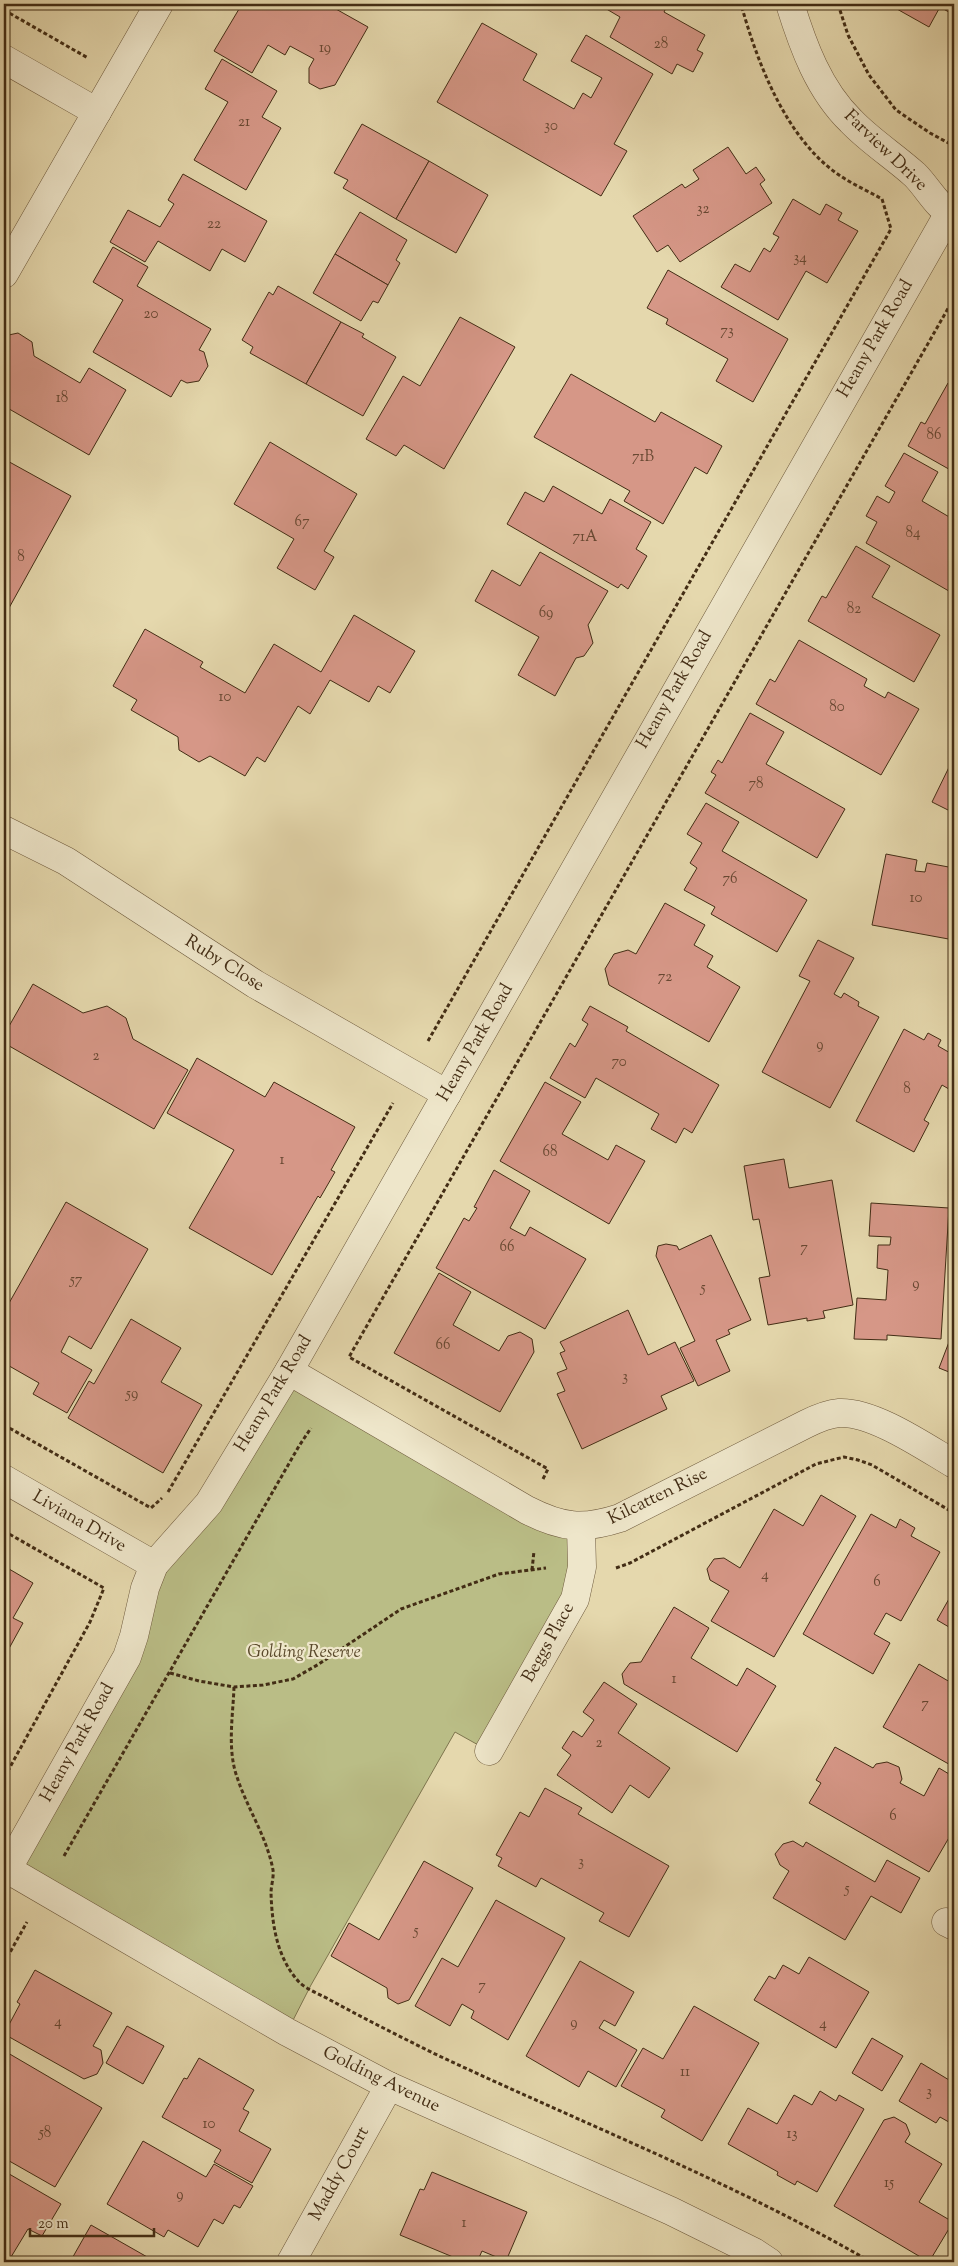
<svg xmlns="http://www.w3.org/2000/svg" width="958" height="2266" font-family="'Sorts Mill Goudy',serif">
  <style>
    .green { fill: #babd86; stroke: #7e754e }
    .building { fill: #d69787; stroke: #432d15 }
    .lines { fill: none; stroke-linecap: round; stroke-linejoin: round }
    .minor-casing { stroke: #6c583b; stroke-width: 29 }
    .path { stroke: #432d15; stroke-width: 3; stroke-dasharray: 4 2.5; stroke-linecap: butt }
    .minor { stroke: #eee6ca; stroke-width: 28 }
    .labels { text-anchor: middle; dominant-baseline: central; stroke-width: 4.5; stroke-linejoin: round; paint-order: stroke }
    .number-label { font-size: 15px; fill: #684832 }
    .street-label { font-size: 18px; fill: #432d15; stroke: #eee6ca }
    .park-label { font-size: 18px; font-style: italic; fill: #5b4a2c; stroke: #eee6ca }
  </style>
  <rect width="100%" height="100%" fill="#e5d8ad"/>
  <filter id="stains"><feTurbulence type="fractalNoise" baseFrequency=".004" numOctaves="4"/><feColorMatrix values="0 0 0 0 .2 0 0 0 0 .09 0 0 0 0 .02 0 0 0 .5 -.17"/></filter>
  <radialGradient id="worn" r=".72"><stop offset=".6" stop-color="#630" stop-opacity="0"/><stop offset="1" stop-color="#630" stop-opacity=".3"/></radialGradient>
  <path class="green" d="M289 1371 561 1525 582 1567 489 1751 455 1732 311 1985 287 2032 7 1869 127 1657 145 1588Z"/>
  <g class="building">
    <path d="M242 4H327L368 27 335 85 320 89 309 83V68L314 59 290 46 285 55 268 45 252 73 214 51Z"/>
    <path d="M598 4H668L664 12 705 35 697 50 703 53 693 72 677 64 672 74 610 37 620 17Z"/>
    <path d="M888 4H954V15L940 7 929 27Z"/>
    <path d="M482 23 537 54 523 80 574 109 583 93 591 98 602 78 571 61 586 35 653 74 614 144 627 151 601 196 437 102Z"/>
    <path d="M222 59 277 91 262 117 281 128 246 190 194 160 228 102 205 89Z"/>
    <path d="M362 124 429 161 396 219 343 188 348 180 334 173Z"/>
    <path d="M728 147 746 174 756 167 765 180 760 184 772 203 680 262 668 245 657 252 633 216 682 184 685 188 699 179 693 170Z"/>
    <path d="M429 161 488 195 456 253 396 219Z"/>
    <path d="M183 174 267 221 245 262 222 249 210 271 158 241 145 262 110 242 128 210 160 227 174 204 168 200Z"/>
    <path d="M793 199 820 215 826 204 842 213 838 220 858 231 827 283 806 271 778 320 721 287 735 264 750 272 764 248 770 252 779 237 773 234Z"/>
    <path d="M360 212 407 240 396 260 400 263 388 285 335 254Z"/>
    <path d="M113 247 148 267 137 286 211 329 199 350 204 352 208 366 199 381 187 383 181 380 171 397 93 352 123 300 93 282Z"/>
    <path d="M335 254 388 285 378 303 373 301 361 321 313 293Z"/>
    <path d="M668 270 788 339 753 402 716 381 728 359 666 324 668 319 647 308Z"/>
    <path d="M278 286 341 322 306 384 250 353 253 347 242 340 269 292 273 295Z"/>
    <path d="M460 317 515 347 444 469 404 445 396 456 366 439 403 376 420 386Z"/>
    <path d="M341 322 364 334 362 337 396 357 363 416 306 384Z"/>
    <path d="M18 333 32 342 34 356 80 383 89 368 126 390 89 455 4 406V336Z"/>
    <path d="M571 374 655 422 661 412 722 446 707 474 695 467 663 524 624 501 630 491 534 437Z"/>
    <path d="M948 383 954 386V472L908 446 921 422 925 424Z"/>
    <path d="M270 442 357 494 324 551 334 557 315 590 277 568 294 539 234 504Z"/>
    <path d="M904 453 938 472 922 501 951 518 954 513V594L866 543 877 522 866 516 877 496 889 503 895 492 885 486Z"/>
    <path d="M4 459 71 496 4 617Z"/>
    <path d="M553 486 602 514 610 499 651 522 636 549 647 556 628 589 621 584 618 588 507 524 525 492 544 502Z"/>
    <path d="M856 546 890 566 872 597 940 635 914 682 808 621 822 596 826 598Z"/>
    <path d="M540 552 608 591 588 625 593 643 584 656 576 658 555 696 518 675 539 637 475 601 492 570 520 586Z"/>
    <path d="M354 615 415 651 390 693 378 686 369 702 330 680 310 714 298 706 265 762 257 757 245 776 210 756 199 762 179 750 178 737 131 710 137 700 113 686 145 629 203 662 200 667 245 693 274 644 321 672Z"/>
    <path d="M799 640 867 679 864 686 885 698 888 692 919 709 881 775 756 704 770 679 775 682Z"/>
    <path d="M750 713 784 732 766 764 845 809 817 858 705 793 716 775 711 772 718 760 722 763Z"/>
    <path d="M954 757V813L932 802Z"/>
    <path d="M706 803 739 822 722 851 807 900 777 952 711 914 715 907 684 890 697 868 690 863 702 843 687 834Z"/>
    <path d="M886 854 917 860 915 871 925 872 927 863 954 868V940L872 925Z"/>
    <path d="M665 903 705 925 694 945 713 956 707 967 740 987 709 1042 609 985 605 969 614 954 628 950 636 954Z"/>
    <path d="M818 940 854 958 834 994 841 998 844 993 859 1002 858 1006 879 1017 830 1108 762 1072 810 981 799 976Z"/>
    <path d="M33 984 83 1013 107 1006 126 1018 133 1039 188 1070 154 1129 4 1043V1035Z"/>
    <path d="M590 1006 628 1027 626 1031 719 1085 692 1133 684 1128 676 1143 651 1129 659 1114 596 1078 585 1098 550 1078 570 1043 575 1047 588 1024 582 1020Z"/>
    <path d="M904 1029 924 1040 928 1033 941 1040 938 1046 952 1054 954 1050V1092L942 1085 924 1120 929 1123 914 1152 856 1121Z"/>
    <path d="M197 1058 265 1097 274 1082 355 1127 331 1170 335 1172 320 1198 318 1196 272 1275 189 1228 234 1150 167 1113Z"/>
    <path d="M545 1082 581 1102 562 1134 608 1160 616 1145 645 1161 609 1224 500 1161Z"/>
    <path d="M784 1159 789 1188 832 1180 853 1305 823 1311 825 1318 807 1321V1318L768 1325 759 1278 770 1276 759 1219 753 1220 744 1166Z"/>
    <path d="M494 1170 530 1191 510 1228 525 1236 530 1227 586 1259 545 1329 436 1268 464 1218 469 1221 477 1208 474 1207Z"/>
    <path d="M66 1202 148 1249 91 1349 69 1336 61 1352 92 1370 67 1413 33 1394 39 1383 4 1363V1312Z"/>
    <path d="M871 1203 949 1208 941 1339 887 1335V1340L854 1339 857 1298 886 1300 888 1270 877 1268 878 1245H890L891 1237 869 1236Z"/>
    <path d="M711 1235 751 1320 728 1330 730 1334 716 1340 730 1371 698 1386 680 1348 695 1341 656 1256 658 1246 666 1244 677 1246 679 1250Z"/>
    <path d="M439 1273 471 1292 453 1325 499 1351 508 1336 520 1332 532 1339 534 1352 500 1412 394 1353Z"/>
    <path d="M628 1310 648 1355 675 1342 694 1381 661 1396 667 1409 582 1449 557 1394 565 1391 557 1373 567 1369 560 1353 565 1351 560 1342Z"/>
    <path d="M131 1319 181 1348 161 1382 202 1405 163 1473 68 1418 89 1381 94 1384Z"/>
    <path d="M954 1329V1374L939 1368Z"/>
    <path d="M821 1495 856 1516 774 1657 711 1621 729 1591 710 1580 707 1569 714 1559 724 1558 740 1568 774 1509 803 1526Z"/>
    <path d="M871 1514 896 1528 900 1519 915 1528 911 1536 940 1552 901 1621 886 1613 874 1634 890 1643 873 1674 803 1634Z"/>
    <path d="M4 1566 33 1583 13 1618 23 1623 6 1654 4 1652Z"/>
    <path d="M954 1590V1630L937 1620Z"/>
    <path d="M674 1607 709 1628 691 1658 737 1686 747 1668 776 1686 737 1752 624 1684 622 1674 630 1663 641 1662Z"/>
    <path d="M919 1664 950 1682 954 1674V1767L883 1727Z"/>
    <path d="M604 1682 637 1704 618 1733 670 1768 649 1798 630 1785 612 1813 557 1775 571 1755 562 1748 573 1731 582 1737 594 1720 583 1712Z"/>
    <path d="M835 1747 873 1768 876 1764 887 1762 899 1767 902 1779 900 1783 924 1796 939 1768 954 1777V1829L929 1872 809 1803 821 1783 816 1780Z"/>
    <path d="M545 1788 582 1808 578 1814 669 1866 629 1937 599 1921 604 1913 541 1878 536 1887 498 1866 502 1858 496 1855 520 1812 529 1817Z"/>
    <path d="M793 1841 803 1847 806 1842 875 1882 887 1860 920 1878 901 1913 871 1896 845 1940 773 1898 789 1871 780 1865 775 1854 783 1844Z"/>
    <path d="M424 1861 473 1888 409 2000 398 2004 388 1998 387 1988 331 1956 349 1923 379 1940Z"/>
    <path d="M496 1900 565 1938 508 2040 471 2018 474 2011 462 2004 450 2026 415 2006 442 1958 458 1967Z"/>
    <path d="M809 1957 869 1992 836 2048 754 2000 769 1976 775 1979 783 1965 799 1974Z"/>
    <path d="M580 1961 634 1992 615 2026 604 2020 599 2028 637 2050 616 2087 588 2071 579 2087 526 2056Z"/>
    <path d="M35 1970 112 2013 93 2046 101 2050 103 2063 97 2074 84 2079 4 2034 20 2004 17 2002Z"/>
    <path d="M694 2006 759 2043 702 2141 661 2117 665 2110 621 2086 643 2048 663 2059Z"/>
    <path d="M127 2026 164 2046 143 2084 106 2063Z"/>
    <path d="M872 2038 903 2056 882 2091 852 2073Z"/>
    <path d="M8 2053 102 2108 55 2187 4 2158V2061Z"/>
    <path d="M199 2058 254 2090 243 2109 249 2112 239 2131 271 2149 252 2183 214 2162 221 2150 162 2117 184 2078 187 2079Z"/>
    <path d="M921 2063 954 2083V2125L940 2117 936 2123 899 2101Z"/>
    <path d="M820 2091 836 2101 839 2095 864 2109 817 2192 797 2181 795 2185 777 2175 778 2172 728 2144 748 2108 777 2124 794 2095 812 2105Z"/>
    <path d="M894 2117 906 2124 910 2134 905 2142 942 2164 919 2202 953 2222 929 2262 834 2206 884 2120Z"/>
    <path d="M143 2141 206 2177 214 2164 253 2186 240 2208 234 2205 223 2224 214 2219 198 2247 168 2230 164 2237 107 2204Z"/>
    <path d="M4 2171 61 2204 42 2236 28 2229 8 2262H4Z"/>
    <path d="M432 2172 527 2212 506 2261 482 2251 477 2262H465L400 2235 420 2189 424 2190Z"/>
    <path d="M91 2225 156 2262H70Z"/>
  </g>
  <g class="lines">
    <defs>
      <g id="minor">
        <path d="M790 4C803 46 819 90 851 121 870 141 894 156 915 175 928 188 937 207 954 216"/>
        <path d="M4 59 97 112"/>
        <path d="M4 274 159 4"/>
        <path d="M4 830 66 861 255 984 447 1094"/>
        <path d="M289 1371 527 1510C562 1528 583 1530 620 1518L806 1424C816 1419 827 1414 839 1413 873 1411 925 1447 954 1464"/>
        <path d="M4 1479 154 1565"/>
        <path d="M489 1751 575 1599 582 1567 581 1527"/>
        <path d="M7 1869 287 2032 389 2086 671 2211 754 2252 769 2262"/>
        <path d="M4 1875 127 1657 134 1636 145 1588 154 1565 209 1503 289 1371 949 213"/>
        <path d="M946 1922 954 1926"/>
        <path d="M291 2262 389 2086"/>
      </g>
    </defs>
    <use href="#minor" class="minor-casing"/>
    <g class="path">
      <path d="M838 4 848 35 869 75 896 110 930 133 954 146"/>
      <path d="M4 10 88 58"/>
      <path d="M428 1041 891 229 882 199C868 191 852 184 839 175 786 139 757 62 741 4"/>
      <path d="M4 1425 151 1508 162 1498"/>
      <path d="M543 1479 548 1469 349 1357 954 298"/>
      <path d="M168 1492 393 1103"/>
      <path d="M4 1531 104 1588 90 1622 4 1778"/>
      <path d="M616 1568 630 1563 816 1464 844 1457 858 1460 872 1465 954 1513"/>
      <path d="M532 1570 534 1551"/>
      <path d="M170 1673 199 1681 234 1687 263 1685 293 1679 319 1664 401 1609 499 1574 546 1568"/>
      <path d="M234 1687C233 1716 227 1749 237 1777 247 1808 267 1837 273 1870 274 1877 271 1886 271 1893 272 1925 277 1958 299 1982 307 1990 322 1995 332 2001 365 2019 399 2036 433 2053 579 2122 731 2181 871 2262"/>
      <path d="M64 1856 299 1446 311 1428"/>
      <path d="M4 1963 27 1922"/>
    </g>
    <use href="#minor" class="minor"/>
  </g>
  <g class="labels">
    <g class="number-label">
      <text x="661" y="44">28</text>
      <text x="325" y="48">19</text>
      <text x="244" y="122">21</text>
      <text x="551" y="126">30</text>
      <text x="703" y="209">32</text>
      <text x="214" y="224">22</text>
      <text x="800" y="258">34</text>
      <text x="151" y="314">20</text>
      <text x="727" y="331">73</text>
      <text x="62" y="398">18</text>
      <text x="934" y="435">86</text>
      <text x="643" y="457">71B</text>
      <text x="302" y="522">67</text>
      <text x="913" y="533">84</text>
      <text x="585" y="537">71A</text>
      <text x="21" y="557">8</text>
      <text x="854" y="609">82</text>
      <text x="546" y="613">69</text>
      <text x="225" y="697">10</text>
      <text x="837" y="707">80</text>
      <text x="756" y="784">78</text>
      <text x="730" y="879">76</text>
      <text x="916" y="898">10</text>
      <text x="665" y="977">72</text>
      <text x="820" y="1045">9</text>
      <text x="96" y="1056">2</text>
      <text x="619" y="1062">70</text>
      <text x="907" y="1089">8</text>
      <text x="550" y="1152">68</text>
      <text x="282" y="1160">1</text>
      <text x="507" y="1247">66</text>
      <text x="804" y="1248">7</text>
      <text x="76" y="1280">57</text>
      <text x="916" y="1284">9</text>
      <text x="703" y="1288">5</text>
      <text x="443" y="1345">66</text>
      <text x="625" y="1377">3</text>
      <text x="132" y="1394">59</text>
      <text x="765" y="1575">4</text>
      <text x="877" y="1582">6</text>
      <text x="674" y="1679">1</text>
      <text x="925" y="1704">7</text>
      <text x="599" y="1743">2</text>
      <text x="893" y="1816">6</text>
      <text x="581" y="1862">3</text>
      <text x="847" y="1889">5</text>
      <text x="416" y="1931">5</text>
      <text x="482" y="1986">7</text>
      <text x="58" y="2022">4</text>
      <text x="574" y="2023">9</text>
      <text x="823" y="2024">4</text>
      <text x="685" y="2072">11</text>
      <text x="929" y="2092">3</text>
      <text x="209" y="2124">10</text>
      <text x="45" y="2133">58</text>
      <text x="792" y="2134">13</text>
      <text x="889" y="2183">15</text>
      <text x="180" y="2195">9</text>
      <text x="464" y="2223">1</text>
    </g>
    <g class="street-label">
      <text transform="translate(885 151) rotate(44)">Farview Drive</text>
      <text transform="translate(876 339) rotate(-60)">Heany Park Road</text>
      <text transform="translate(675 690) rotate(-60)">Heany Park Road</text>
      <text transform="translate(224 964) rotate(32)">Ruby Close</text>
      <text transform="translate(476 1043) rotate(-60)">Heany Park Road</text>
      <text transform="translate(274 1394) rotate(-59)">Heany Park Road</text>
      <text transform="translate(658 1497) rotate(-26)">Kilcatten Rise</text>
      <text transform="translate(79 1522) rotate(30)">Liviana Drive</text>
      <text transform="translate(549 1643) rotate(-61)">Beggs Place</text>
      <text transform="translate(78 1743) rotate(-61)">Heany Park Road</text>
      <text transform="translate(381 2080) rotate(26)">Golding Avenue</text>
      <text transform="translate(340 2174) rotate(-61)">Maddy Court</text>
    </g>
    <g class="park-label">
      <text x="304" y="1653">Golding Reserve</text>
    </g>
  </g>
  <rect width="958" height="2266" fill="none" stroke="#e5d8ad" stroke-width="20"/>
  <rect x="5" y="5" width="948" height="2256" fill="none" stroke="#432d15" stroke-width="2.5"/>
  <rect x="10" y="10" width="938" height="2246" fill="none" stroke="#432d15"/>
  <path d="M30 2228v8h124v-8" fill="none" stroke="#432d15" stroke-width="2.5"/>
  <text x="38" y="2228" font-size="15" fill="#432d15" stroke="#eee6ca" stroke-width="4" paint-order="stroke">20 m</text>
  <rect width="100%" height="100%" filter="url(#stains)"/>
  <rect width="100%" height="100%" fill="url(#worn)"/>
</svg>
